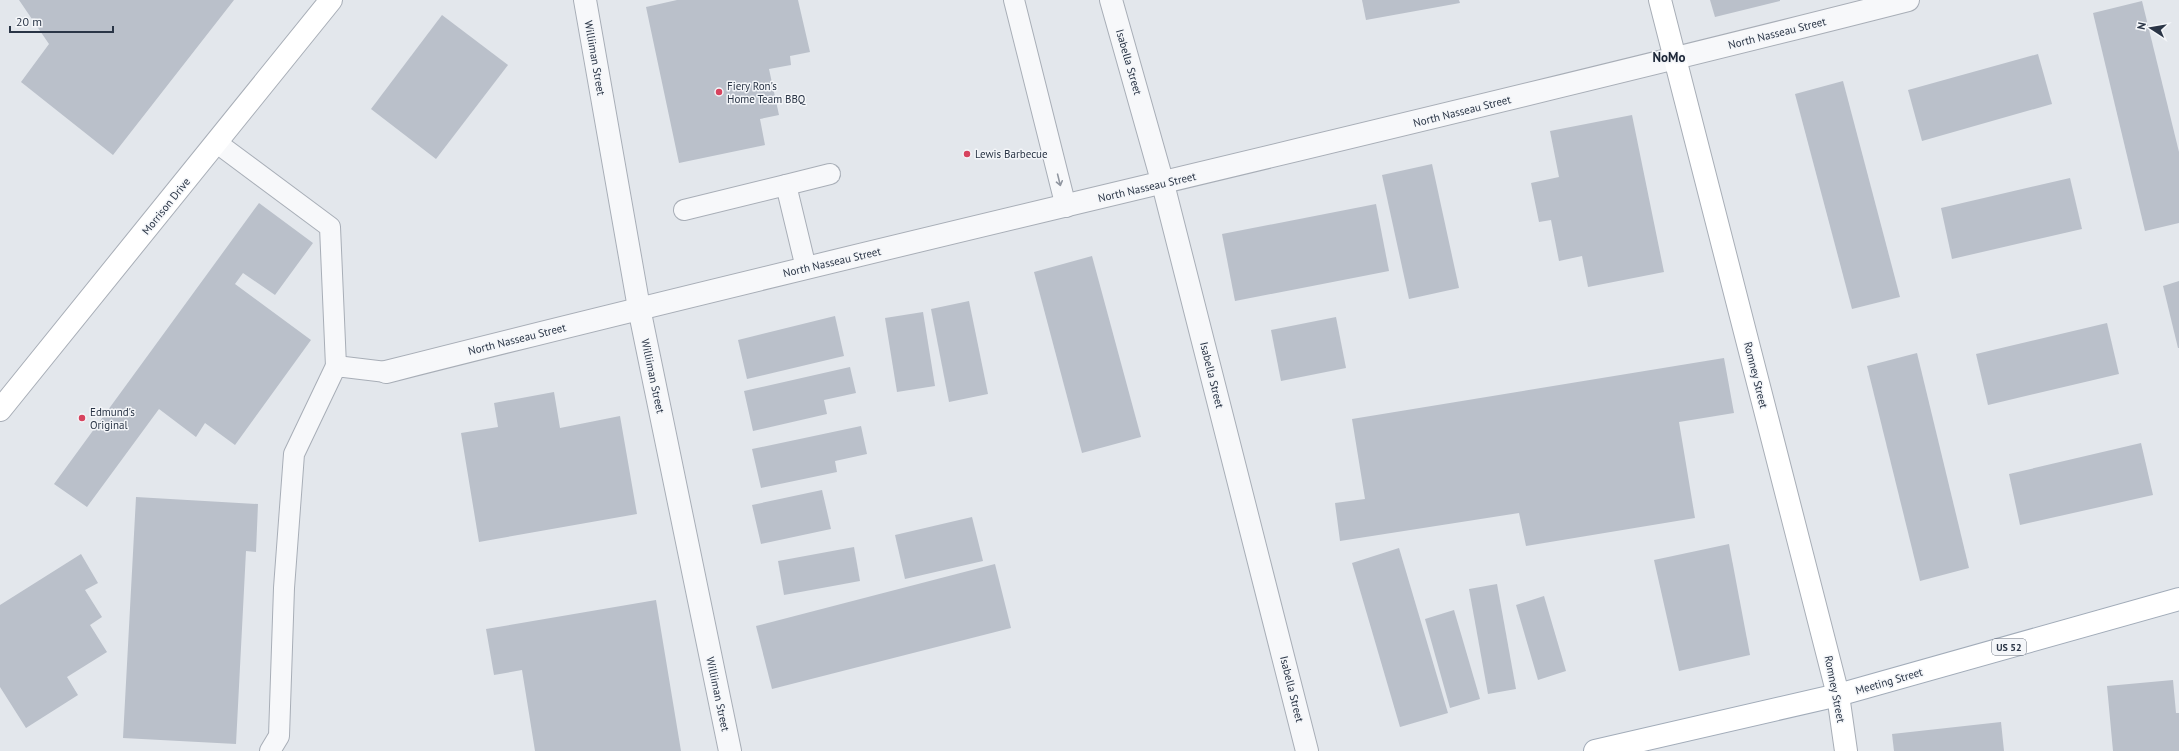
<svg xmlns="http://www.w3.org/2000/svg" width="2179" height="751" font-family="'PT Sans',sans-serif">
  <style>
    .building { fill: #bac0ca }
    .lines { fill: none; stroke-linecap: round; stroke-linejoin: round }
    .lane-casing { stroke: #a8aeb7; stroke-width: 22 }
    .street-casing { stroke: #a8aeb7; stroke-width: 24 }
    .secondary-casing { stroke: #a8aeb7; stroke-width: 24 }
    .primary-casing { stroke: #a2acb9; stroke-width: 24 }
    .lane { stroke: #f7f8fa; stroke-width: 20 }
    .street { stroke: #f7f8fa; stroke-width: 22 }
    .secondary { stroke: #fff; stroke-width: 22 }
    .primary { stroke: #fff; stroke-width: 22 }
    .oneway { stroke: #9096a0 }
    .poi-dot { fill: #d7435e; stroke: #f4f6f9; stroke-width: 1.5 }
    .labels { text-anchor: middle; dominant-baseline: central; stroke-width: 3; stroke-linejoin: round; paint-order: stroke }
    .shield { fill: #f4f6f9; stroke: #676f7c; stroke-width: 1 }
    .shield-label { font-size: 10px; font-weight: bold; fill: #2a3546 }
    .street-label { font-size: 11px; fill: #2a3546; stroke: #f4f6f9 }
    .poi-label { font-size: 11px; fill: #2a3546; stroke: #f4f6f9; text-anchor: start }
    .quarter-label { font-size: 13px; font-weight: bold; fill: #1c2637; stroke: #f4f6f9 }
  </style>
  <rect width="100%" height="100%" fill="#e3e7ec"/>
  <g class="building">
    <path d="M19 0H234L113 155 21 82 49 44Z"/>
    <path d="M677 0H798L810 52 790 56 791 65 769 69 779 115 760 119 765 145 679 163 646 7Z"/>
    <path d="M1362 0H1459L1460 3 1366 20Z"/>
    <path d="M1710 0H1780V1L1715 17Z"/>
    <path d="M2142 1 2179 152V223L2145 231 2093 13Z"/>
    <path d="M442 15 508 65 436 159 371 109Z"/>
    <path d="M2038 54 2052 104 1922 141 1908 90Z"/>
    <path d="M1843 81 1900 297 1852 309 1795 94Z"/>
    <path d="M1632 115 1664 272 1588 287 1582 256 1559 261 1551 220 1539 222 1531 183 1559 177 1550 131Z"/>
    <path d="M1432 164 1459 288 1409 299 1382 175Z"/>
    <path d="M2070 178 2082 229 1952 259 1941 208Z"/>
    <path d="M259 203 313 243 275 295 243 273 235 284 311 340 235 445 205 423 196 437 159 409 87 507 54 484Z"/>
    <path d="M1376 204 1389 271 1235 301 1222 234Z"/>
    <path d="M1092 256 1141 437 1082 453 1034 272Z"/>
    <path d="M2179 281V348H2178L2163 286Z"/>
    <path d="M969 301 988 394 949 402 931 309Z"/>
    <path d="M923 312 935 386 897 392 885 318Z"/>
    <path d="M835 316 844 356 747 379 738 340Z"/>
    <path d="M1336 317 1346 368 1281 381 1271 330Z"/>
    <path d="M2107 323 2119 374 1988 405 1976 354Z"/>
    <path d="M1917 353 1969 568 1920 581 1867 366Z"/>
    <path d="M1724 358 1734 413 1679 422 1695 518 1526 546 1519 513 1340 541 1335 503 1365 499 1352 419Z"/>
    <path d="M850 367 856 393 824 400 827 414 753 431 744 391Z"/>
    <path d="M554 392 560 428 620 416 637 514 479 542 461 433 498 427 494 403Z"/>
    <path d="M861 426 867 454 835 461 837 472 761 488 752 449Z"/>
    <path d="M2141 443 2153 495 2020 525 2009 474Z"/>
    <path d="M822 490 831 529 761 544 752 505Z"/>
    <path d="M136 497 258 504 256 552 246 551 236 744 123 738Z"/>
    <path d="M972 517 983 561 905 579 895 535Z"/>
    <path d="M1729 544 1750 655 1679 671 1654 560Z"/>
    <path d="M854 547 860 581 784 595 778 561Z"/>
    <path d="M1399 548 1448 713 1400 727 1352 563Z"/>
    <path d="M81 554 98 583 85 590 102 617 90 625 107 652 67 677 78 695 26 728 0 687V605Z"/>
    <path d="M995 564 1011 628 772 689 756 626Z"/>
    <path d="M1497 584 1516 689 1488 694 1469 589Z"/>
    <path d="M1544 596 1566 671 1538 680 1516 605Z"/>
    <path d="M656 600 681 751H535L522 670 494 675 486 629Z"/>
    <path d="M1454 610 1480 699 1450 708 1425 619Z"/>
    <path d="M2173 680 2176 713H2179V751H2113L2107 686Z"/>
    <path d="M2001 722 2004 751H1894L1892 734Z"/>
  </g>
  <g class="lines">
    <defs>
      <g id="lane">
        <path d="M1014 0 1066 207"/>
        <path d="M217 143 330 227 336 366"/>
        <path d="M786 185 830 174"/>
        <path d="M684 210 786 185 806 268"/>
        <path d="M270 751 279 736 284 588 294 454 336 366 386 372"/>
      </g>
      <g id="street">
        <path d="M585 0 639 308 730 751"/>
        <path d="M1111 0 1163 184 1307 751"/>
        <path d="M386 372C892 243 1402 129 1908 0"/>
      </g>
      <g id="secondary">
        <path d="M1660 0 1838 695 1846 751"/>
        <path d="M0 410 331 0"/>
      </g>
      <path id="primary" d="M1595 751 1838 695 2179 599"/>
    </defs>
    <use href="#lane" class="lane-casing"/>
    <use href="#street" class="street-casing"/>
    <use href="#secondary" class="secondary-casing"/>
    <use href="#primary" class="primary-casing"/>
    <use href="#lane" class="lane"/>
    <use href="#street" class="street"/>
    <use href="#secondary" class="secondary"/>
    <use href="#primary" class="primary"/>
  </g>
  <defs><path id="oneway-shaft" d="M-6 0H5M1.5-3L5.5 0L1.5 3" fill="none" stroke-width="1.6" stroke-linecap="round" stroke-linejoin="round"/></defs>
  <use class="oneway" href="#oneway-shaft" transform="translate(1059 180) rotate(76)"/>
  <g class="poi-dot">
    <circle cx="719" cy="92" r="4"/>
    <circle cx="967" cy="154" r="4"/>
    <circle cx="82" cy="418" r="4"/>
  </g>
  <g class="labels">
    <rect class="shield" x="1992" y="639" width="34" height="16" rx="3"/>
    <g class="shield-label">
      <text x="2009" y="647">US 52</text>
    </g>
    <g class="street-label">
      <text transform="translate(1777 33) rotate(-14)">North Nasseau Street</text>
      <text transform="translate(595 58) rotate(80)">Williiman Street</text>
      <text transform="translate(1129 62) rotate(74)">Isabella Street</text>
      <text transform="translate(1462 111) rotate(-14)">North Nasseau Street</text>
      <text transform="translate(1147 187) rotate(-13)">North Nasseau Street</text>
      <text transform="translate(166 206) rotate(-51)">Morrison Drive</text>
      <text transform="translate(832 262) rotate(-13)">North Nasseau Street</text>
      <text transform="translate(517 339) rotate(-14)">North Nasseau Street</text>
      <text transform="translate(1212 375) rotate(76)">Isabella Street</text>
      <text transform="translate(1756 375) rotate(76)">Romney Street</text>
      <text transform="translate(653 376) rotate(78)">Williiman Street</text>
      <text transform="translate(1889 681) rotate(-16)">Meeting Street</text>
      <text transform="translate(1292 689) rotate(76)">Isabella Street</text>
      <text transform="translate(1835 689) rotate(79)">Romney Street</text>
      <text transform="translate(718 694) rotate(78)">Williiman Street</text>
    </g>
    <g class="poi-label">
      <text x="727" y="86">Fiery Ron's<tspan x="727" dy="13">Home Team BBQ</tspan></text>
      <text x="975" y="154">Lewis Barbecue</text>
      <text x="90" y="412">Edmund's<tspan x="90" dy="13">Original</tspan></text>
    </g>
    <g class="quarter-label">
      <text x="1669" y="57">NoMo</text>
    </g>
  </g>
  <g transform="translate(2151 28) rotate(282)" stroke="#f4f6f9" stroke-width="3" paint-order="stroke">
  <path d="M0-3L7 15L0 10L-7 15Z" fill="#2a3546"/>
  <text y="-6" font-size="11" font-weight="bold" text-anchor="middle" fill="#2a3546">N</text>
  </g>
  <path d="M10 26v6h103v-6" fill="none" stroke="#2a3546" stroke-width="2"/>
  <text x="16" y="26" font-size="12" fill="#2a3546" stroke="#f4f6f9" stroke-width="3" paint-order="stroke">20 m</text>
</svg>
